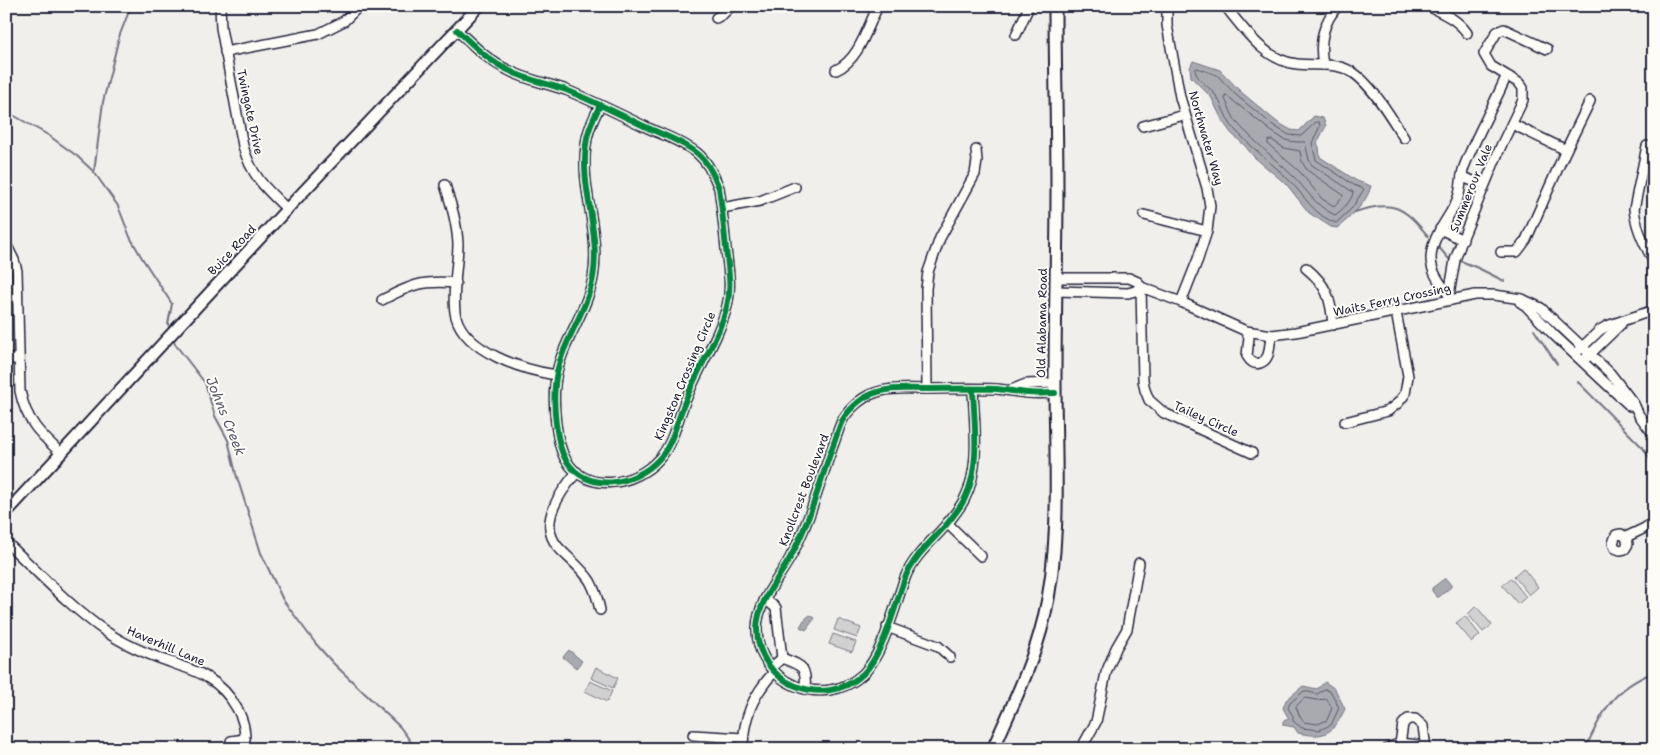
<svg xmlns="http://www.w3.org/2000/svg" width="1660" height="755" font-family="'Shantell Sans',sans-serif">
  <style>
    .green { fill: #d2d1d1; stroke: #7a7a86 }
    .water { fill: #a9a9b0; stroke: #737381 }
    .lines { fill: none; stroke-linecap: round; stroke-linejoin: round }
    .shore { stroke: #58586a; stroke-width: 1 }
    .stream { stroke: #737381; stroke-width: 2 }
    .minor-casing { stroke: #22223b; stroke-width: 12 }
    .tertiary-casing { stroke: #22223b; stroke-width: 14 }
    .secondary-casing { stroke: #22223b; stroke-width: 15 }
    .minor { stroke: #fdfcf7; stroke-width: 9 }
    .tertiary { stroke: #fdfcf7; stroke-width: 10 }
    .secondary { stroke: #fdfcf7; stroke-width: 11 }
    .cycleway-casing { stroke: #fdfcf7; stroke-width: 9 }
    .cycleway { stroke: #00873e; stroke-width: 6 }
    .labels { text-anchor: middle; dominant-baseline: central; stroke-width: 4; stroke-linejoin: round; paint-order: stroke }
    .street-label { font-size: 12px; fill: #22223b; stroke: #fdfcf7 }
    .water-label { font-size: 14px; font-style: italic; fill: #58586a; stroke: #fdfcf7 }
  </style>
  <rect width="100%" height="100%" fill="#f0efec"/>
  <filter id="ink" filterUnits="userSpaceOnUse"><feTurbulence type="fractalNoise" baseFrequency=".02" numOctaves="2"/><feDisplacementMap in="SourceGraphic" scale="10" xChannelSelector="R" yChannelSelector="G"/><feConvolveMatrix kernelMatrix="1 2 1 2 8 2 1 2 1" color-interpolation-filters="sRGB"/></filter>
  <g filter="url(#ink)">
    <g class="green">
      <path d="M1523 568 1538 587 1529 595 1514 576Z"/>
      <path d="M1511 578 1526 597 1518 604 1502 585Z"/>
      <path d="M1476 606 1492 625 1483 632 1468 614Z"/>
      <path d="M1465 616 1480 635 1472 642 1456 623Z"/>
      <path d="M838 619 861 628 857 638 834 630Z"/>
      <path d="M833 634 856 642 852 652 829 644Z"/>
      <path d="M596 667 618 678 613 688 591 678Z"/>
      <path d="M590 681 612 691 607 702 585 691Z"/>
    </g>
    <g class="water">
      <path d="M1193 61 1220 70 1240 91 1277 122 1291 130 1299 131 1314 116 1323 118 1326 126 1317 143 1319 147 1320 157 1357 181 1371 186C1367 203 1350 218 1337 228L1331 227 1309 213 1287 185 1254 157 1245 146 1231 133 1223 122 1211 97 1191 77 1190 68Z"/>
      <path d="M1444 579H1446L1451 585V587L1439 597H1437L1432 591V588Z"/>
      <path d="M810 615 815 618 806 630 800 627 804 620Z"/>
      <path d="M569 650 582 661 576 668 563 657Z"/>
      <path d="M1325 682 1335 689 1345 709C1333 733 1326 739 1298 733L1294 727 1283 725V721L1289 719 1283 708 1286 700 1303 686 1317 689Z"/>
    </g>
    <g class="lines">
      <g class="shore">
        <path d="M1197 68 1217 75 1236 95 1274 126 1289 135 1301 136 1316 122H1319L1320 126 1312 143 1316 160 1354 185 1364 189 1352 208 1336 223C1314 215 1306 198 1291 182 1273 164 1252 148 1235 130 1225 119 1223 104 1214 93 1208 86 1196 79 1195 70Z"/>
        <path d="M1226 95 1271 131 1285 140 1296 142H1305L1309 160 1312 165 1353 192C1352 201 1342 210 1335 215 1315 206 1308 191 1293 176 1275 159 1256 143 1240 126 1232 118 1230 108 1225 99Z"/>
        <path d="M1272 140 1284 148 1300 151 1302 162 1307 170 1342 194 1343 196 1334 206 1322 199 1300 172 1268 144V141Z"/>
        <path d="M1325 689 1331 692 1339 708 1331 725 1319 730 1302 728 1293 721V716L1288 708 1290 703 1304 691 1317 694Z"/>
        <path d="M1305 698 1316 700 1327 699 1332 708 1327 720 1318 724 1304 722 1300 717 1296 707Z"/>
      </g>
      <g class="stream">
        <path d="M6 111 48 135 77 156 94 172 118 206 130 237 142 258 172 304 168 324 170 329"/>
        <path d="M94 172 103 102 119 37 131 6"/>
        <path d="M1355 212C1393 199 1404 207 1428 236"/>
        <path d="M1436 244 1449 259"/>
        <path d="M1461 261 1478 268 1504 281"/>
        <path d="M1534 330 1557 364"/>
        <path d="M173 338 175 344 205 383 215 416 228 440 236 474 261 553 283 600 316 644 333 663 400 727 411 742 413 749"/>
        <path d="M1578 382 1643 448 1654 465"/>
        <path d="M1585 749C1604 710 1611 690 1654 672"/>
      </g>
      <defs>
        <g id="minor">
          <path d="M220 6 221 28 243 146C251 175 265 188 287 209"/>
          <path d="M1167 6V25L1180 97 1207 188 1210 206 1207 231 1198 259 1181 302"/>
          <path d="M1225 6C1244 29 1265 61 1297 64 1314 66 1334 62 1350 71 1369 80 1393 120 1404 138"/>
          <path d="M1428 6C1444 14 1457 19 1467 33"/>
          <path d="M716 18 723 14 731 6"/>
          <path d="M457 30C473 45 488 61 508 70 526 80 547 83 566 90 593 101 619 114 646 127 663 135 682 141 697 153 708 162 714 175 719 188 722 208 724 228 726 249 728 268 732 287 727 306 719 338 699 366 687 397 678 416 674 443 659 459 636 485 587 495 566 460 556 444 553 405 555 385 558 347 586 315 593 278 601 233 580 189 586 145 587 131 594 118 600 105"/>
          <path d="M1016 35 1027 11V6"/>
          <path d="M225 52 318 34 344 21 359 6"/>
          <path d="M1323 65C1319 43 1322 23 1338 6"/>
          <path d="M836 70C859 60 867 28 878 6"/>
          <path d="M1512 124 1566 150 1590 101"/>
          <path d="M1143 126 1184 115"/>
          <path d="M1647 146 1634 209C1636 229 1644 245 1654 261"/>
          <path d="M1462 177 1484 185"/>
          <path d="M445 185C451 204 457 223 458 244 458 264 451 299 456 317 466 352 523 370 556 375"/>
          <path d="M722 208 760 201 795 187"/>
          <path d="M1144 215 1207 231"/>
          <path d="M1440 229 1463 240"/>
          <path d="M6 244 14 260 17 271 20 391C26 421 40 434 62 454"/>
          <path d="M1501 252H1517L1526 240 1566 150"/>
          <path d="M1306 268C1327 285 1331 299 1333 325"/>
          <path d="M1056 278H1129L1138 282 1141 287 1181 302 1246 331 1272 335 1296 332 1475 295H1494L1522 299 1541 308 1610 373 1634 404 1639 415 1654 435"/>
          <path d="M1141 287 1143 380 1145 390 1149 400 1164 413 1252 453"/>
          <path d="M1056 291 1128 293 1135 291 1141 287"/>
          <path d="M1449 295C1441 284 1431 273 1431 258 1432 235 1448 221 1457 200 1462 190 1460 177 1464 167 1476 136 1493 107 1506 77"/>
          <path d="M382 300C411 285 422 280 456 283"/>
          <path d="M1451 300 1449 295 1455 260 1464 235 1501 146 1523 100V88L1519 83 1491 66 1484 54 1497 32 1504 29 1547 49"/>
          <path d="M1520 302 1526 306 1554 335 1630 406"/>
          <path d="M1246 331 1249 337 1247 356C1250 361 1254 365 1260 363 1272 359 1268 344 1272 335"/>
          <path d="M1578 351 1600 330 1607 326 1654 310"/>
          <path d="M1586 358 1621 324"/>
          <path d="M6 359H19"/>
          <path d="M927 389 926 289 928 272 940 238 975 174 977 161 976 150"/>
          <path d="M973 389C974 423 981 466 965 498 961 507 953 516 947 524 932 541 913 557 905 578 895 605 883 655 863 674 823 711 756 683 757 628 758 601 778 580 790 558 808 526 819 486 831 451 835 441 838 430 842 421 848 410 861 398 872 394 888 387 906 389 922 389 947 389 971 388 996 389 1007 390 1017 392 1028 393 1037 394 1046 393 1055 393"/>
          <path d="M1011 390 1026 384 1055 383"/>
          <path d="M1345 422 1388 411 1398 403 1405 394 1408 376 1396 312"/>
          <path d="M577 472C561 491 537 523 558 547 568 558 582 568 590 581 595 590 598 600 600 610"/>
          <path d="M947 523 981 556"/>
          <path d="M1626 537 1628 544 1625 549 1620 550 1615 548 1613 543 1616 535 1621 534 1626 537 1645 528 1654 521"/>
          <path d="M6 542C38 572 69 606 105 631 125 645 147 654 170 662 182 667 197 670 208 678 230 691 251 722 243 748"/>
          <path d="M765 599 776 608 782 658"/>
          <path d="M887 627 938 646 950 657"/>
          <path d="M771 668 782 658C802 666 807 666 805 689"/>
          <path d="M693 735 743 738"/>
          <path d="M231 741 245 739"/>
          <path d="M1400 744 1403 724 1408 719H1415L1423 726 1426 749"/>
          <path d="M743 749C743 718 753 695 774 672"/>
          <path d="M1081 749 1096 722 1106 673 1116 648 1127 629 1139 563"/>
          <path d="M1387 749C1396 742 1416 742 1426 749"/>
        </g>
        <path id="tertiary" d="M6 513 287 209 479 6"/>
        <path id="secondary" d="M993 749C1012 706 1033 664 1044 618 1062 541 1055 459 1055 381 1055 316 1057 252 1057 188 1057 127 1055 67 1055 6"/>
      </defs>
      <use href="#minor" class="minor-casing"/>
      <use href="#tertiary" class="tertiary-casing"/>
      <use href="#secondary" class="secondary-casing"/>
      <use href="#minor" class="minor"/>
      <use href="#tertiary" class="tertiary"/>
      <use href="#secondary" class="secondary"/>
      <defs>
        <g id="cycleway">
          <path d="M457 30C473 45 488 61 508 70 526 80 547 83 566 90 593 101 619 114 646 127 663 135 682 141 697 153 708 162 714 175 719 188 722 208 724 228 726 249 728 268 732 287 727 306 719 338 699 366 687 397 678 416 674 443 659 459 636 485 587 495 566 460 556 444 553 405 555 385 558 347 586 315 593 278 601 233 580 189 586 145 587 131 594 118 600 105"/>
          <path d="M973 389C974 423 981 466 965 498 961 507 953 516 947 524 932 541 913 557 905 578 895 605 883 655 863 674 823 711 756 683 757 628 758 601 778 580 790 558 808 526 819 486 831 451 835 441 838 430 842 421 848 410 861 398 872 394 888 387 906 389 922 389 947 389 971 388 996 389 1007 390 1017 392 1028 393 1037 394 1046 393 1055 393"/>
        </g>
      </defs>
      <use href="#cycleway" class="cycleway-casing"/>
      <use href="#cycleway" class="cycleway"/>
    </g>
  </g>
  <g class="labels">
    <g class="street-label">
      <text transform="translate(250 112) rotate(78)">Twingate Drive</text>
      <text transform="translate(1206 138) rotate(74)">Northwater Way</text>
      <text transform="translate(1471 188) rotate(-68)">Summerour Vale</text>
      <text transform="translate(232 250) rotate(-47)">Buice Road</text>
      <text transform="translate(1392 300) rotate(-12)">Waits Ferry Crossing</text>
      <text transform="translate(1042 323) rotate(-89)">Old Alabama Road</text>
      <text transform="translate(685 376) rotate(-67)">Kingston Crossing Circle</text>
      <text transform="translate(1206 419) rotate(24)">Tailey Circle</text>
      <text transform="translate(804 490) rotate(-69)">Knollcrest Boulevard</text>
      <text transform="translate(166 646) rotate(23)">Haverhill Lane</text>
    </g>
    <g class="water-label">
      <text transform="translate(226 416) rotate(68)">Johns Creek</text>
    </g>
  </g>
  <rect width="1660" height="755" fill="none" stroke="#fdfcf7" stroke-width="25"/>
  <rect x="12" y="12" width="1635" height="730" fill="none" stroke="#22223b" stroke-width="2" filter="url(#ink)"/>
</svg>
